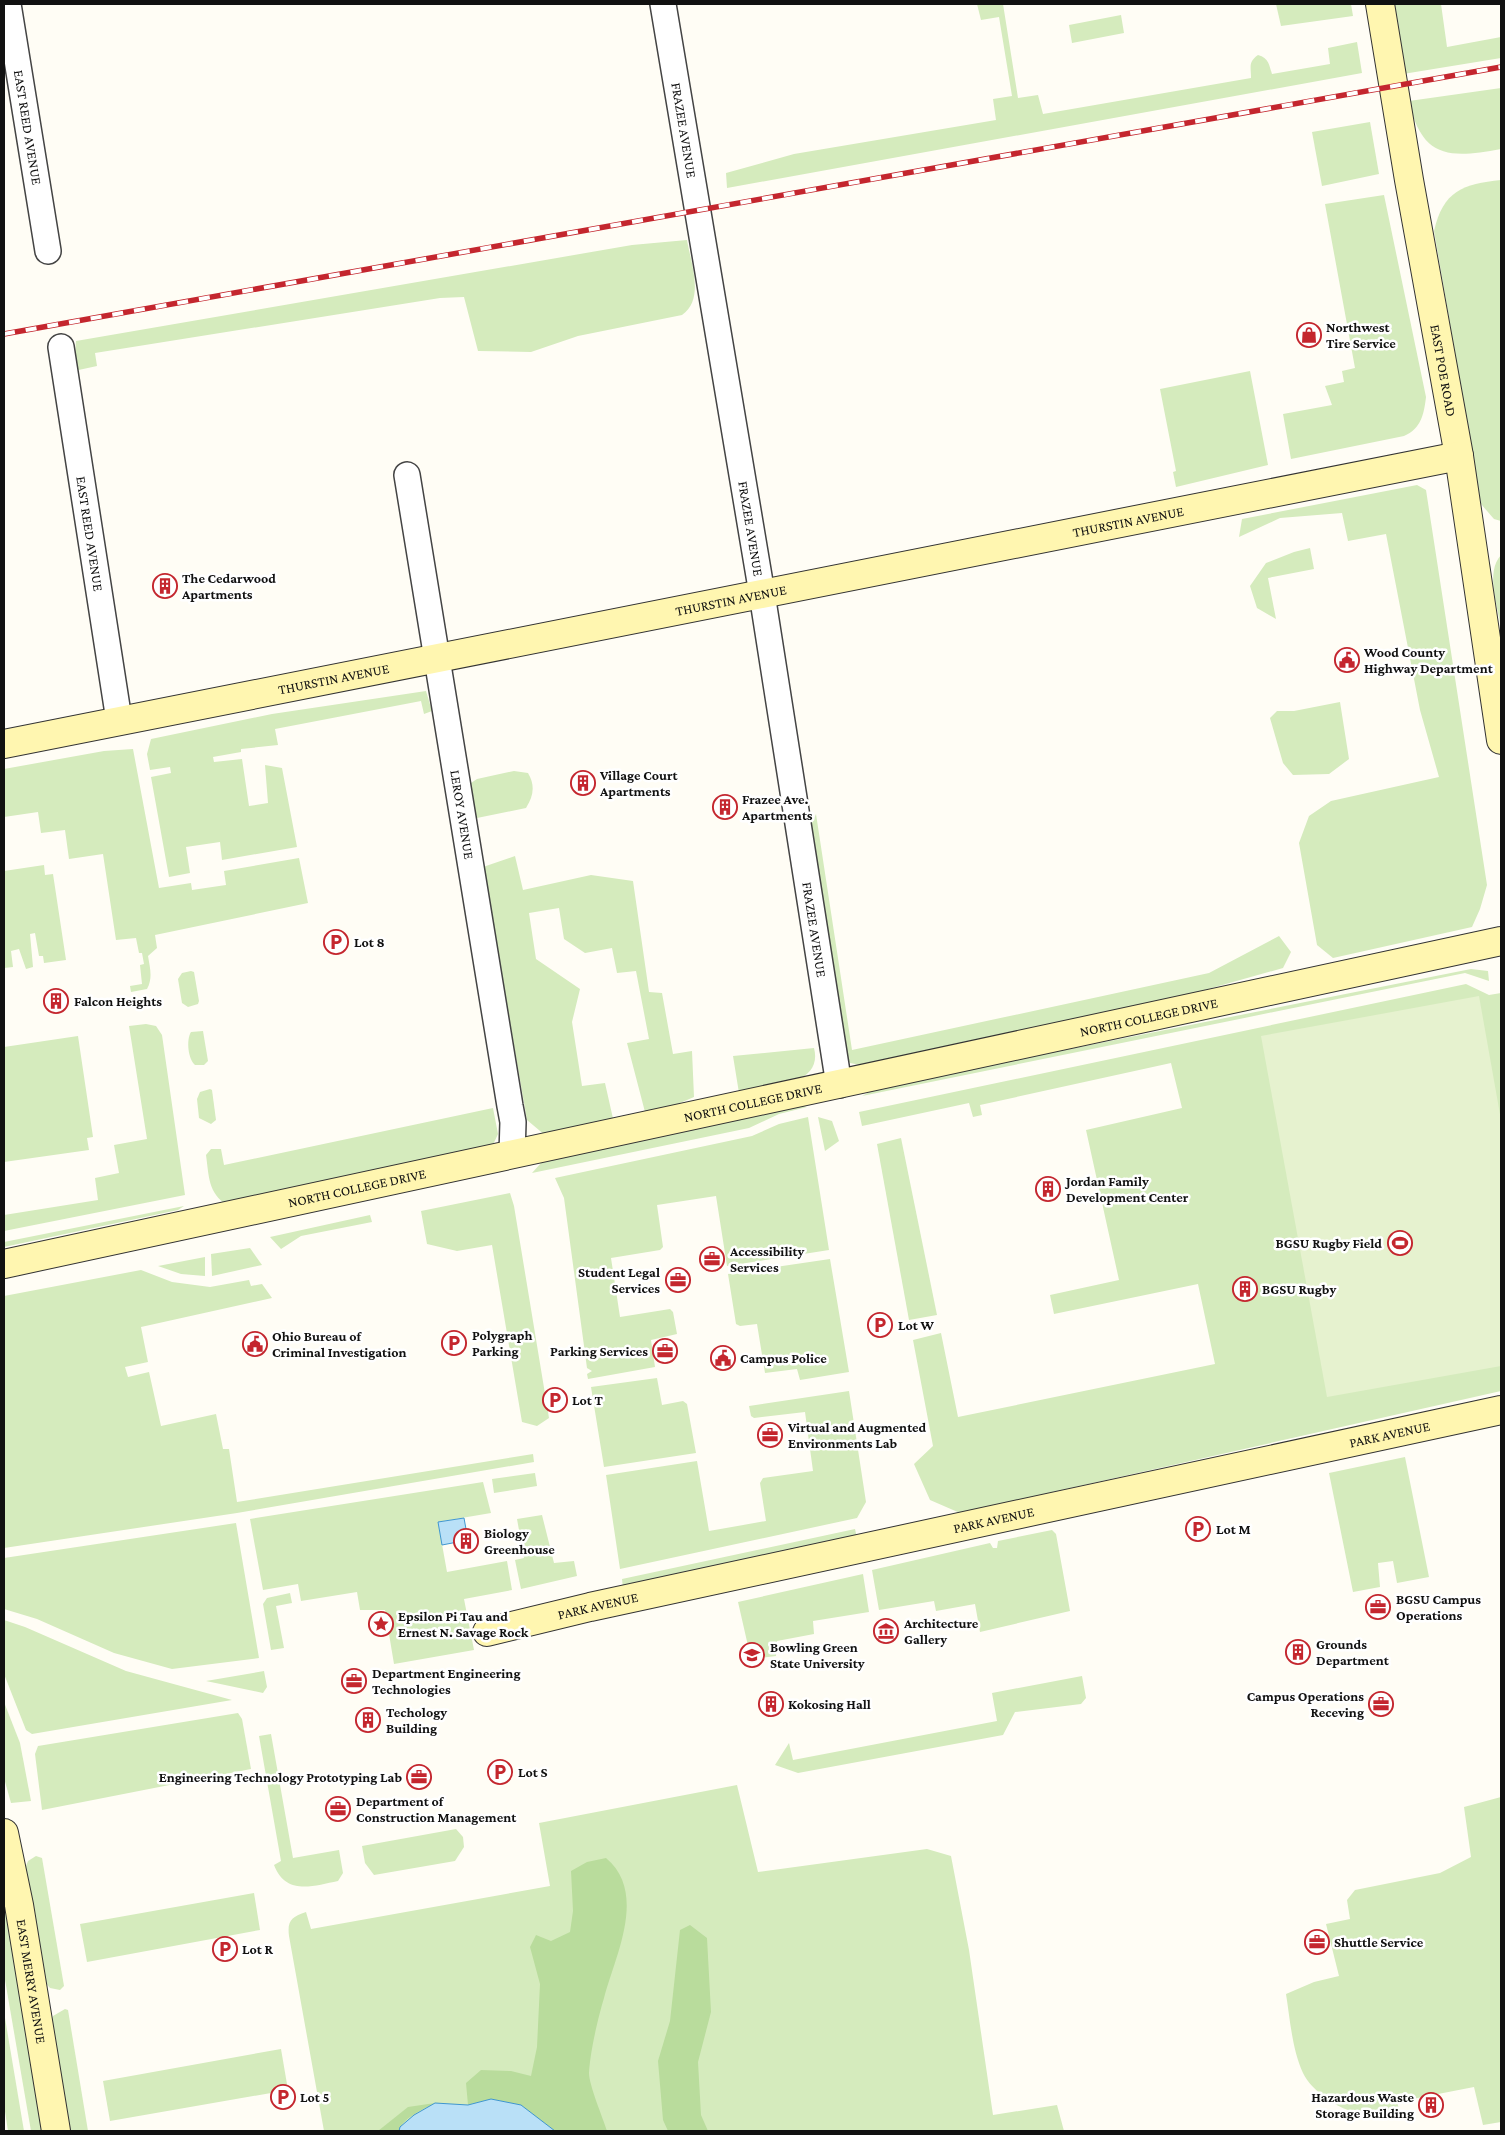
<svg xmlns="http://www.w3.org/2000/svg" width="1505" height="2135" font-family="'Crimson Pro',serif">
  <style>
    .green { fill: #d5ebbd }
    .forest { fill: #b9dc9c }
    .pitch { fill: #e6f2cf }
    .water { fill: #b9e0f7; stroke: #3f96cf }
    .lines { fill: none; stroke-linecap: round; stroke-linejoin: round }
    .street-casing { stroke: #444; stroke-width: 28 }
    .secondary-casing { stroke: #333; stroke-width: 30 }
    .street { stroke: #fff; stroke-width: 25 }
    .secondary { stroke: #fff6b0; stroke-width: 28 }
    .rail-casing { stroke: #c4262e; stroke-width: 5.5 }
    .rail { stroke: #fff; stroke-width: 4; stroke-dasharray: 11; stroke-linecap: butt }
    .labels { text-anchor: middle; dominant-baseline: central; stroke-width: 5; stroke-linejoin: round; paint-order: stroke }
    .street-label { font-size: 14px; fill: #111; stroke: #fff }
    .poi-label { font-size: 14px; font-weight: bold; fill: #111; stroke: #fff; text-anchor: start }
  </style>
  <rect width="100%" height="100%" fill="#fffdf5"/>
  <g class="green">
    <path d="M977 4H1003L1018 98 1038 95 1043 114 1251 78C1251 67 1248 62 1258 55 1269 58 1269 65 1272 74L1330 64 1328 48 1357 42 1362 73 727 188 726 173 794 154 996 120 993 99 1012 96 999 17 981 20Z"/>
    <path d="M1276 4H1351L1353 16 1281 26Z"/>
    <path d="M1394 4H1441L1447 47 1501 37V58L1403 74Z"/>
    <path d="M1121 15 1124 33 1072 43 1069 25Z"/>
    <path d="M1501 88V149C1451 158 1422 160 1409 101Z"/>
    <path d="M1370 122 1379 174 1322 186 1312 132Z"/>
    <path d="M1501 180V521L1494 519 1481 504 1434 231C1443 191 1463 184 1501 180Z"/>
    <path d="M1384 195 1426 397C1424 414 1421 429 1404 436L1291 459 1283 414 1332 405 1325 386 1344 382 1342 371 1355 368 1325 204Z"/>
    <path d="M687 240C691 264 705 299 682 315L578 336 531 352 478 351 464 297 440 298 95 353 97 366 74 371 76 341 632 245Z"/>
    <path d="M1250 371 1268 465 1176 487 1173 472 1176 471 1160 389Z"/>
    <path d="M1417 485 1426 490 1487 885 1480 909 1472 927 1333 958 1317 945 1299 843 1309 816 1331 801 1439 777 1420 710 1386 534 1348 541 1342 513 1280 518 1239 537 1242 519Z"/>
    <path d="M1310 548 1314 569 1268 578 1276 619 1257 608 1250 586 1266 563 1294 552Z"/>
    <path d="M1501 555V628C1498 607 1485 572 1501 555Z"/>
    <path d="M426 691 432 711 424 714 421 701 275 729 278 745 241 749V752L213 757 214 762 242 759 249 806 268 803 265 765 282 768 297 847 222 860 220 842 186 847 190 873 169 877 151 777 171 773 170 767 150 770 147 754 151 739 272 714Z"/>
    <path d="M1340 702 1349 759 1329 774 1293 775 1283 763 1270 718 1277 711H1294Z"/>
    <path d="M133 749 159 888 191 883 192 890 226 885 224 871 299 858 308 903 155 935 157 948 148 956C150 968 153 978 147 989L131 992 130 986 142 984 140 965 144 964 142 953H139L136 938 116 940 103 854 69 859 65 830 41 833 38 812 4 817V769L104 751Z"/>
    <path d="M514 771 528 773C535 785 534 795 526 808L477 818 472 814 468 785 477 779Z"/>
    <path d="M816 814 852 1050 1209 973 1279 936 1291 952 1283 968 1123 1013 871 1067 850 1063 842 1051 808 832Z"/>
    <path d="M515 856 523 890 591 875 633 881 649 992 662 993 673 1054 692 1051 694 1097 673 1106 645 1112 627 1043 649 1039 636 971 617 973 612 948 585 953 564 939 559 908 529 913 536 959 580 989 572 1022 582 1086 605 1083 614 1123 546 1136 527 1120 483 867Z"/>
    <path d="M44 865 45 875 53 874 66 960 44 963 43 956H39L35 933 30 934 33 967 26 969 19 949 11 951 13 967 4 968V871Z"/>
    <path d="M1471 969 1488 971 1489 981 1465 973 862 1096 879 1087Z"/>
    <path d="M191 971 194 972 199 1001 198 1004 188 1007 182 1003 178 979 182 973Z"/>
    <path d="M1466 984 1489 995 1501 993V1391L960 1513 930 1500 914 1464 933 1446 913 1340 941 1333 958 1417 1215 1364 1198 1284 1054 1314 1050 1295 1119 1280 1086 1130 1182 1108 1171 1063 980 1105 982 1115 973 1117 969 1103 862 1126 859 1112Z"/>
    <path d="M146 1024 156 1026 162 1035 185 1195 4 1231V1215L98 1200 95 1178 119 1173 114 1145 147 1139 129 1026Z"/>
    <path d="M203 1031 208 1061 204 1065H195C188 1059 186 1040 191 1032Z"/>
    <path d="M78 1036 93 1137 87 1138 89 1150 4 1162V1047Z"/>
    <path d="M814 1048C824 1087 765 1087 739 1093L733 1056Z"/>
    <path d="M210 1089 212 1090 216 1120 211 1124 199 1118 197 1099 200 1092Z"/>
    <path d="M797 1104 807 1107 779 1114 749 1128 532 1173 541 1163 569 1155Z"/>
    <path d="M493 1108 498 1134 492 1147 227 1205C208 1193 209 1176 206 1155L211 1149H221L224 1165Z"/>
    <path d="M808 1117 829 1250 727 1266 716 1196 657 1205 663 1247 660 1250 611 1258 620 1317 670 1309 673 1312 677 1334 651 1340 655 1367 588 1379 587 1374 592 1371 587 1368 564 1198 555 1178 752 1136 779 1124Z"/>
    <path d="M818 1117 832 1121 839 1141 825 1151Z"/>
    <path d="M901 1138 937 1315 909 1320 877 1144Z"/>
    <path d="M510 1193 514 1206 549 1418 537 1426 522 1422 492 1245 457 1251 427 1244 421 1211Z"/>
    <path d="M184 1206 178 1210 4 1247V1242Z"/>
    <path d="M370 1215 372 1222 301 1236 281 1249 270 1237Z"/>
    <path d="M250 1248 262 1265 212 1276 211 1254Z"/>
    <path d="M205 1257V1276L181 1274 158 1266Z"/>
    <path d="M830 1259 849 1372 800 1380 797 1369 765 1373 757 1324 740 1326 736 1324 728 1274Z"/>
    <path d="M141 1270 172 1282 210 1287 249 1280 251 1286 262 1284 272 1298 141 1327 148 1362 125 1367 128 1377 149 1372 161 1426 216 1414 223 1449H229L237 1502 533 1454 534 1462 237 1513 4 1548V1296Z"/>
    <path d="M657 1378 662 1405 683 1401 687 1404 696 1453 604 1467 591 1387Z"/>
    <path d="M849 1391 866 1502 857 1518 620 1569 606 1475 697 1461 709 1531 766 1521 760 1483 763 1478 813 1471 805 1412 754 1418 751 1416 749 1406Z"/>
    <path d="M1405 1457 1429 1577 1397 1583 1393 1561 1378 1563 1380 1587 1353 1592 1329 1473Z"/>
    <path d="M535 1473 537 1486 494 1493 492 1479Z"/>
    <path d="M483 1482 491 1513 438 1522 447 1572 507 1561 512 1590 464 1599 474 1650 394 1664 385 1610H360L357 1592 301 1601 298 1584 263 1590 250 1519Z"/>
    <path d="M542 1515 554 1563 574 1561 577 1576 521 1589 515 1560 524 1558 517 1519Z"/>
    <path d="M236 1523 259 1658 172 1669 114 1653 37 1619 4 1609V1558Z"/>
    <path d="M855 1529 857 1538 623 1588 622 1579Z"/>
    <path d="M1052 1530 1056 1534 1070 1611 980 1632 975 1604 936 1611 934 1601 879 1610 872 1570 990 1543 993 1548H997L998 1541Z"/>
    <path d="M863 1574 869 1612 813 1621 814 1634 777 1641 776 1656 751 1659 738 1602Z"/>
    <path d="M290 1593 292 1603 276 1606 284 1648 271 1650 263 1604 267 1598Z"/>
    <path d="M4 1620 25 1627 126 1671 232 1700 32 1734 26 1730 4 1674Z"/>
    <path d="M264 1671 267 1687 263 1693 206 1681Z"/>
    <path d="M1082 1676 1086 1698 1081 1704 1015 1712 1003 1735 798 1773 775 1765 789 1743 793 1760 997 1721 992 1693Z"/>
    <path d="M4 1702 20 1743 31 1801 11 1803 4 1778Z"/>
    <path d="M238 1713 242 1719 251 1769 42 1810 35 1754 38 1746Z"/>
    <path d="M271 1734 293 1858 339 1850 343 1873 338 1881C313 1886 286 1896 274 1865L281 1861 259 1736Z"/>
    <path d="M737 1785 758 1872 927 1849 951 1856 969 1950 993 2115 1057 2105 1064 2131H324L289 1936C287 1920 292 1917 306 1912L311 1929 550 1886 539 1823Z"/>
    <path d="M1501 1797V2122L1483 2125 1474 2087 1397 2102 1400 2113C1367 2116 1350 2116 1323 2096 1316 2090 1307 2082 1303 2073 1292 2049 1290 2019 1286 1994L1314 1982 1339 1976 1326 1924 1350 1919 1347 1900 1355 1890 1440 1873 1471 1857 1464 1807Z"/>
    <path d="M456 1829 463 1837 464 1847 455 1861 374 1875 365 1863 362 1846Z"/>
    <path d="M36 1856 42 1858 64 1986 60 1990 50 1988 43 1980 24 1871 28 1861Z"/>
    <path d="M254 1893 260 1930 87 1962 80 1924Z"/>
    <path d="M4 1900 43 2131H31L4 1974Z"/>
    <path d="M65 2009 68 2010 88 2131H66L48 2027 53 2016Z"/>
    <path d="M4 2012 24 2131H8L4 2105Z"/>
    <path d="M281 2049 288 2090 110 2121 103 2081Z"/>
  </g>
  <g class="forest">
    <path d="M606 1858C648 1893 615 1956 604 1998 598 2018 590 2052 589 2073 589 2085 603 2118 607 2131H555L521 2105 491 2099 468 2105 466 2083 481 2070 511 2071 531 2076 537 2047 540 1984 530 1947 536 1935 551 1941 570 1932 573 1911 571 1871 587 1862Z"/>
    <path d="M690 1925 707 1938 711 2012 698 2062 701 2115 708 2131H668L663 2120 658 2061 670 2021 680 1930Z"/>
    <path d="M435 2103C424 2109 402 2118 399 2131H378L408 2107Z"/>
  </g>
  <path class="pitch" d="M1479 996 1501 1120V1366L1327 1397 1261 1036Z"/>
  <g class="water">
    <path d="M464 1518 468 1540 442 1545 438 1522Z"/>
    <path d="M491 2099 521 2105 555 2131H399L400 2127 414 2115 435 2103 468 2105Z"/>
  </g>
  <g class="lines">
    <defs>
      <g id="street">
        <path id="s1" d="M8 4 48 251"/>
        <path id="s2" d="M663 4 762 594 839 1085"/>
        <path id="s3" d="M61 347 119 720"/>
        <path id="s4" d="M407 475 510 1106 513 1122 512 1154"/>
      </g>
      <g id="secondary">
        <path id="s5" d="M1380 4 1409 180 1459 456 1501 740"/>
        <path id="s6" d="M4 744 1459 456"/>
        <path id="s7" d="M4 1264 1501 941"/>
        <path id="s8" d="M487 1632 590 1607 1501 1410"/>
        <path id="s9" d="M4 1833 19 1905 56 2131"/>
      </g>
    </defs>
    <use href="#street" class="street-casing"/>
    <use href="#secondary" class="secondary-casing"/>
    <use href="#street" class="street"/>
    <use href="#secondary" class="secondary"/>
    <defs>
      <path id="rail" d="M4 334 1501 67"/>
    </defs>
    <use href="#rail" class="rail-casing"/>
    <use href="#rail" class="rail"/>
  </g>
  <defs>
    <symbol id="shop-ring" viewBox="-11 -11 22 22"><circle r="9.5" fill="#fff" stroke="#c4262e" stroke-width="1.5"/><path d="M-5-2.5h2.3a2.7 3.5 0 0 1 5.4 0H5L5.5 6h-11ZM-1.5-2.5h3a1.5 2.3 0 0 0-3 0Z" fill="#c4262e"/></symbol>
    <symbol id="building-ring" viewBox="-11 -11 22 22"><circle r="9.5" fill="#fff" stroke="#c4262e" stroke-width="1.5"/><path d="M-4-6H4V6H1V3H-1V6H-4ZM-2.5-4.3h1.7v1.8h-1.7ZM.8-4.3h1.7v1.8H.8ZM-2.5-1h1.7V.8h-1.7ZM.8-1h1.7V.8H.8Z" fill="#c4262e"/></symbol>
    <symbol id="civic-ring" viewBox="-11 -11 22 22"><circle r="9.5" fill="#fff" stroke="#c4262e" stroke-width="1.5"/><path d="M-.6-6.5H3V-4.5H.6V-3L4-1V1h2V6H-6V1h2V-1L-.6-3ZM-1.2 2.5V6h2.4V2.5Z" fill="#c4262e"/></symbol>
    <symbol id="parking-ring" viewBox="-11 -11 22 22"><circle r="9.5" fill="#fff" stroke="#c4262e" stroke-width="1.5"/><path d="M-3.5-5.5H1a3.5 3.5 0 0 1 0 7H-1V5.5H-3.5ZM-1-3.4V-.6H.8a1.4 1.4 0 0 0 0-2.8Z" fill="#c4262e"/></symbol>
    <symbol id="stadium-ring" viewBox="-11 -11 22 22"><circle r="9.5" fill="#fff" stroke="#c4262e" stroke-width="1.5"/><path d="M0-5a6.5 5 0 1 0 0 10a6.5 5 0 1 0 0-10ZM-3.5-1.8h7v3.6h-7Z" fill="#c4262e"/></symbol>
    <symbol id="office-ring" viewBox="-11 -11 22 22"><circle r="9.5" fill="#fff" stroke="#c4262e" stroke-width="1.5"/><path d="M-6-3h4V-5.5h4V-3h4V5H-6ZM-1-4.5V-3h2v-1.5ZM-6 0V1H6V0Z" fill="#c4262e"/></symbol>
    <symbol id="sight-ring" viewBox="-11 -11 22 22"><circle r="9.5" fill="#fff" stroke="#c4262e" stroke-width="1.5"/><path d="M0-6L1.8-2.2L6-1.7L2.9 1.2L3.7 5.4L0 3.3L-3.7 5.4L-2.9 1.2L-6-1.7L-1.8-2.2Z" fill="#c4262e"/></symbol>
    <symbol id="museum-ring" viewBox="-11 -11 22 22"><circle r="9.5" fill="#fff" stroke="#c4262e" stroke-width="1.5"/><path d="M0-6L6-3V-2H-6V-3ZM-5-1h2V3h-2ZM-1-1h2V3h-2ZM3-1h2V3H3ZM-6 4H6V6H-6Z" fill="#c4262e"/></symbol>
    <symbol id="university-ring" viewBox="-11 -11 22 22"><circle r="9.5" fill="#fff" stroke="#c4262e" stroke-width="1.5"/><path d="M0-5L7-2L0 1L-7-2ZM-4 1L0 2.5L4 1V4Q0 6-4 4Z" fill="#c4262e"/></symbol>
  </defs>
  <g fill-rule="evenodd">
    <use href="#shop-ring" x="1295" y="321" width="28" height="28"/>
    <use href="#building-ring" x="151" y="572" width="28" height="28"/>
    <use href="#civic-ring" x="1333" y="646" width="28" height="28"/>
    <use href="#building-ring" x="569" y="769" width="28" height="28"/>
    <use href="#building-ring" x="711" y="793" width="28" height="28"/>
    <use href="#parking-ring" x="322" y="928" width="28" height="28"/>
    <use href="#building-ring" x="42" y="987" width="28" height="28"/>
    <use href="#building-ring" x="1034" y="1175" width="28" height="28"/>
    <use href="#stadium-ring" x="1386" y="1229" width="28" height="28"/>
    <use href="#office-ring" x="698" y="1245" width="28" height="28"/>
    <use href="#office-ring" x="664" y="1266" width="28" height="28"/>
    <use href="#building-ring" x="1231" y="1275" width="28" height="28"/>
    <use href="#parking-ring" x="866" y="1311" width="28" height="28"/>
    <use href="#parking-ring" x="440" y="1329" width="28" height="28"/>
    <use href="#civic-ring" x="241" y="1330" width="28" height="28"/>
    <use href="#office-ring" x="651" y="1337" width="28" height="28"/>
    <use href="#civic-ring" x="709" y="1344" width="28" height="28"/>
    <use href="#parking-ring" x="541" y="1386" width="28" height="28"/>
    <use href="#office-ring" x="756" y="1421" width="28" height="28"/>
    <use href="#parking-ring" x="1184" y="1515" width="28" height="28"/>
    <use href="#building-ring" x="452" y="1527" width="28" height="28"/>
    <use href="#office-ring" x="1364" y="1593" width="28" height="28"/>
    <use href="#sight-ring" x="367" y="1610" width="28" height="28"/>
    <use href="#museum-ring" x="872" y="1617" width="28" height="28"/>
    <use href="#building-ring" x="1284" y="1638" width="28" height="28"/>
    <use href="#university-ring" x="738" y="1641" width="28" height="28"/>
    <use href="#office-ring" x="340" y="1667" width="28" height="28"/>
    <use href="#building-ring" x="757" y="1690" width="28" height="28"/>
    <use href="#office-ring" x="1367" y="1690" width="28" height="28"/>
    <use href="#building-ring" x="354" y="1706" width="28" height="28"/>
    <use href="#parking-ring" x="486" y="1758" width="28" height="28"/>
    <use href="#office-ring" x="405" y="1763" width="28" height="28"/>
    <use href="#office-ring" x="324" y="1795" width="28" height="28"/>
    <use href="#office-ring" x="1303" y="1928" width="28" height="28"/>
    <use href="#parking-ring" x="211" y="1935" width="28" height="28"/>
    <use href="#parking-ring" x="269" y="2083" width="28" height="28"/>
    <use href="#building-ring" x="1417" y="2091" width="28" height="28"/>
  </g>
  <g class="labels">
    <g class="street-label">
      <text stroke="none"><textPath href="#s1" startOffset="125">EAST REED AVENUE</textPath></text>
      <text stroke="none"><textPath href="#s2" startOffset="128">FRAZEE AVENUE</textPath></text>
      <text stroke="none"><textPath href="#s5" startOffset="372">EAST POE ROAD</textPath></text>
      <text stroke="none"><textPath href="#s6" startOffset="1146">THURSTIN AVENUE</textPath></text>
      <text stroke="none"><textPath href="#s2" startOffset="532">FRAZEE AVENUE</textPath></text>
      <text stroke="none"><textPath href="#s3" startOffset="189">EAST REED AVENUE</textPath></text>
      <text stroke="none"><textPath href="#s6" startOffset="741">THURSTIN AVENUE</textPath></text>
      <text stroke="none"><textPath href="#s6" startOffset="336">THURSTIN AVENUE</textPath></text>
      <text stroke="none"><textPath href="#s4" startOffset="344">LEROY AVENUE</textPath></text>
      <text stroke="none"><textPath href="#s2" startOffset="938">FRAZEE AVENUE</textPath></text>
      <text stroke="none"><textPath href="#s7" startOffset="1171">NORTH COLLEGE DRIVE</textPath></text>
      <text stroke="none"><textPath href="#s7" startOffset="766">NORTH COLLEGE DRIVE</textPath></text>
      <text stroke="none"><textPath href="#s7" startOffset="361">NORTH COLLEGE DRIVE</textPath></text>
      <text stroke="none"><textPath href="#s8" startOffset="924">PARK AVENUE</textPath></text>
      <text stroke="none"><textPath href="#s8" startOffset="519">PARK AVENUE</textPath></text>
      <text stroke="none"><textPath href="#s8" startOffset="114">PARK AVENUE</textPath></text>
      <text stroke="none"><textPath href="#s9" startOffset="151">EAST MERRY AVENUE</textPath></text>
    </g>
    <g class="poi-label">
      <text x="1326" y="327">Northwest<tspan x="1326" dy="16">Tire Service</tspan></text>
      <text x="182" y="578">The Cedarwood<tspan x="182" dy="16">Apartments</tspan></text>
      <text x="1364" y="652">Wood County<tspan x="1364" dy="16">Highway Department</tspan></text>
      <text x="600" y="775">Village Court<tspan x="600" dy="16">Apartments</tspan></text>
      <text x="742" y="799">Frazee Ave.<tspan x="742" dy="16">Apartments</tspan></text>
      <text x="354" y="942">Lot 8</text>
      <text x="74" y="1001">Falcon Heights</text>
      <text x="1066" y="1181">Jordan Family<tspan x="1066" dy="16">Development Center</tspan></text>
      <text x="1382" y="1243" text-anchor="end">BGSU Rugby Field</text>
      <text x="730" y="1251">Accessibility<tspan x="730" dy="16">Services</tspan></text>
      <text x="660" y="1272" text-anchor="end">Student Legal<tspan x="660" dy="16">Services</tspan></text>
      <text x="1262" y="1289">BGSU Rugby</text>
      <text x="898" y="1325">Lot W</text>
      <text x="472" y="1335">Polygraph<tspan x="472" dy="16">Parking</tspan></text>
      <text x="272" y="1336">Ohio Bureau of<tspan x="272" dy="16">Criminal Investigation</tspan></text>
      <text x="648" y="1351" text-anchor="end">Parking Services</text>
      <text x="740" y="1358">Campus Police</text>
      <text x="572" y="1400">Lot T</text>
      <text x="788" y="1427">Virtual and Augmented<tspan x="788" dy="16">Environments Lab</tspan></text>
      <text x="1216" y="1529">Lot M</text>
      <text x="484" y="1533">Biology<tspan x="484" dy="16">Greenhouse</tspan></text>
      <text x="1396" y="1599">BGSU Campus<tspan x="1396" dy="16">Operations</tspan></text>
      <text x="398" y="1616">Epsilon Pi Tau and<tspan x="398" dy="16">Ernest N. Savage Rock</tspan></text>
      <text x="904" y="1623">Architecture<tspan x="904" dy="16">Gallery</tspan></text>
      <text x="1316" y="1644">Grounds<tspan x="1316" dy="16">Department</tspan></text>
      <text x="770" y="1647">Bowling Green<tspan x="770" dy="16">State University</tspan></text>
      <text x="372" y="1673">Department Engineering<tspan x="372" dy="16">Technologies</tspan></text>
      <text x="1364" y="1696" text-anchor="end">Campus Operations<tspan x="1364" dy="16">Receving</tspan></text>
      <text x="788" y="1704">Kokosing Hall</text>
      <text x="386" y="1712">Techology<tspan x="386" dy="16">Building</tspan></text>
      <text x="518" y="1772">Lot S</text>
      <text x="402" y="1777" text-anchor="end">Engineering Technology Prototyping Lab</text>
      <text x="356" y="1801">Department of<tspan x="356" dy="16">Construction Management</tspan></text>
      <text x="1334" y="1942">Shuttle Service</text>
      <text x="242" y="1949">Lot R</text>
      <text x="300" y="2097">Lot 5</text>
      <text x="1414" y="2097" text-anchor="end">Hazardous Waste<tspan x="1414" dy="16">Storage Building</tspan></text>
    </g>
  </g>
  <rect width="1505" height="2135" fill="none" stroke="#111111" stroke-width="10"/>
</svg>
